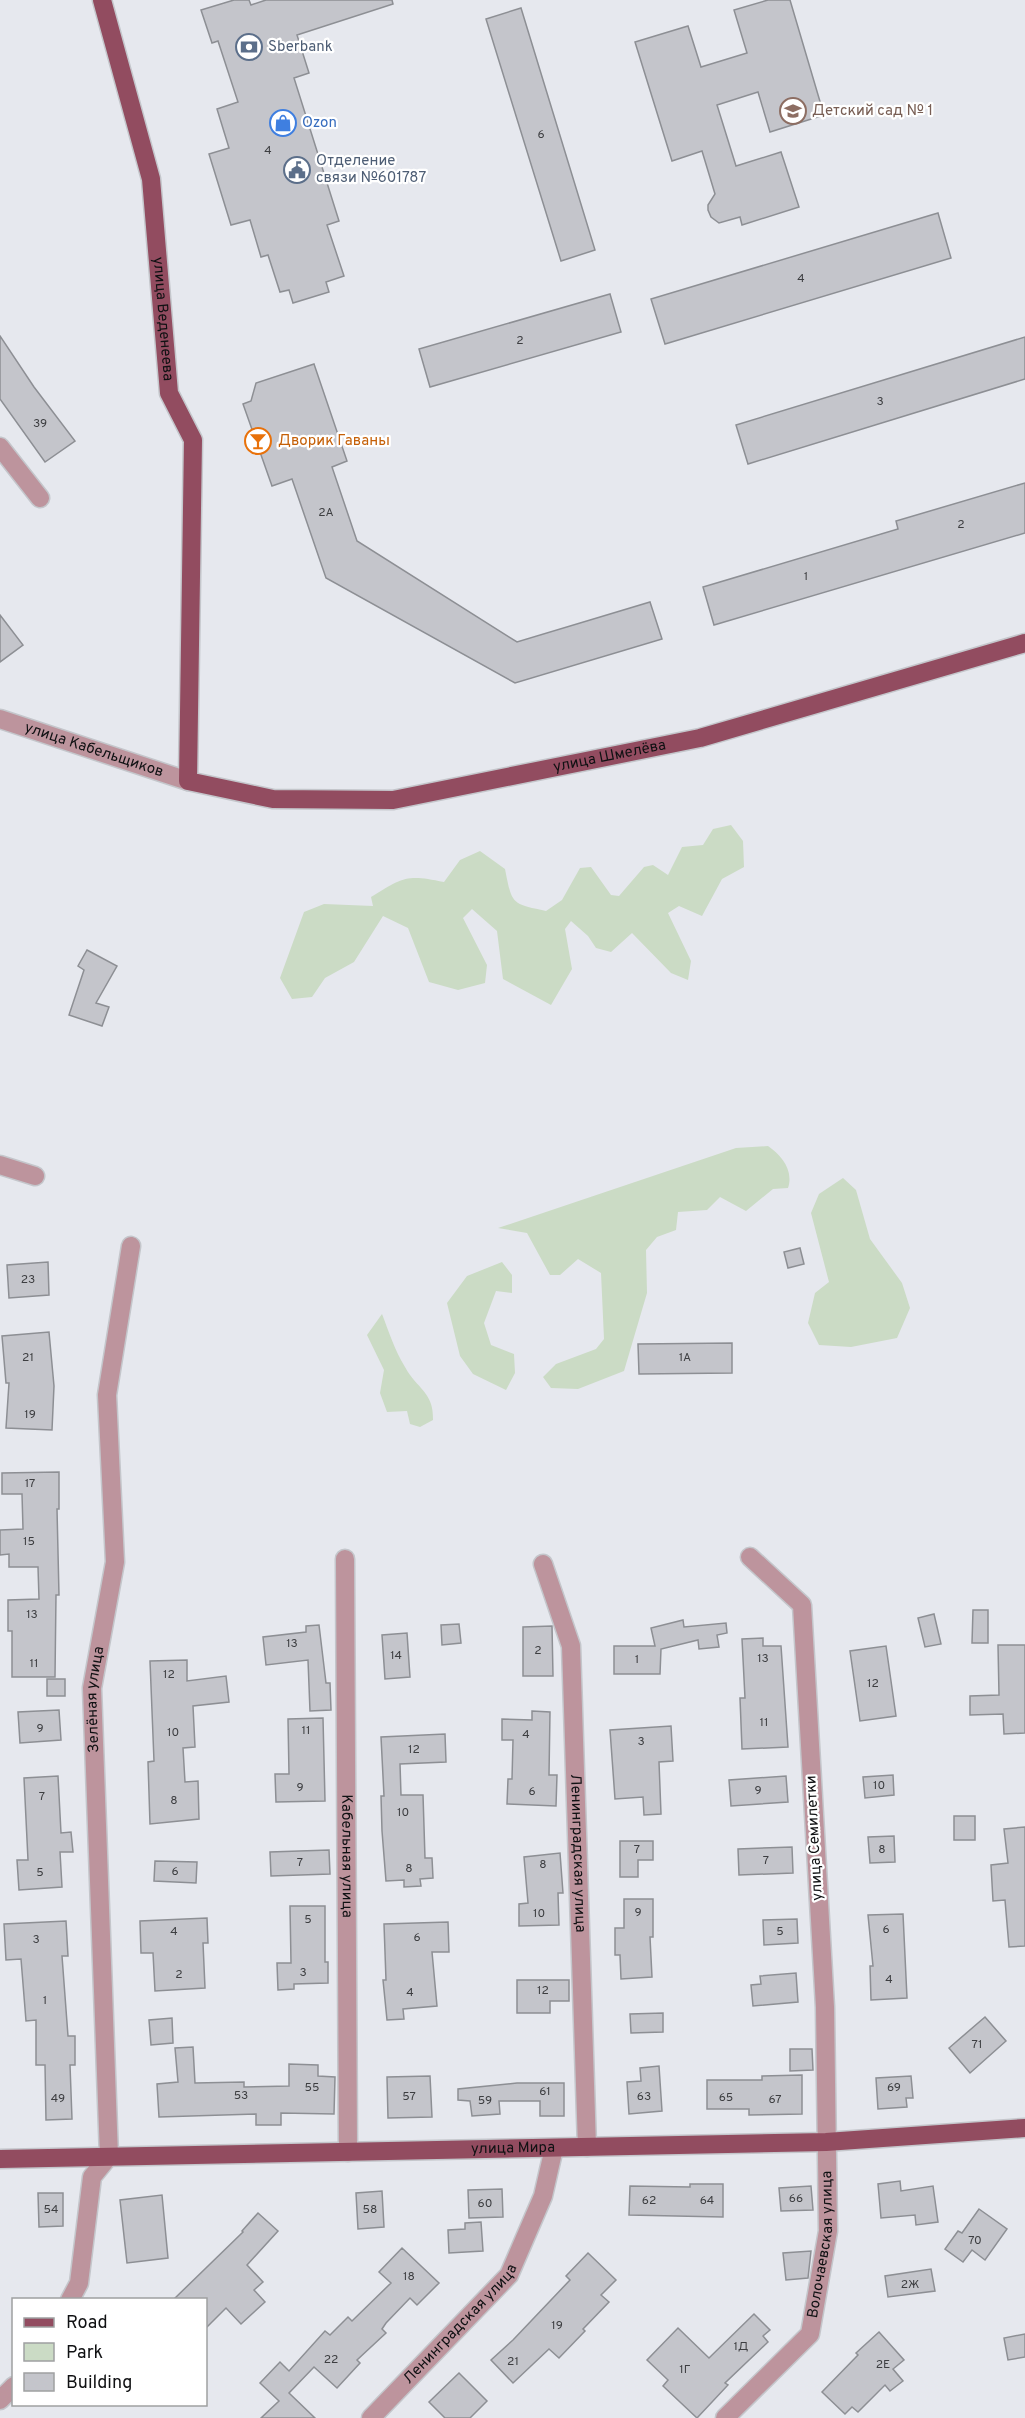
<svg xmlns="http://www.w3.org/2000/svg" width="1025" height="2418" font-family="Overpass,sans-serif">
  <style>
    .green { fill: #cbdbc5 }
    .building { fill: #c4c5cb; stroke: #8d8f94; stroke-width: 1.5 }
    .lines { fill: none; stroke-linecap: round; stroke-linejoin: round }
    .minor-casing { stroke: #c4c6cb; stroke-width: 21 }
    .major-casing { stroke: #c4c6cb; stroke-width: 21 }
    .minor { stroke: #bd949d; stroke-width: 18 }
    .major { stroke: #924c60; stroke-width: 18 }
    .labels { text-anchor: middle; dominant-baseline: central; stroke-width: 4.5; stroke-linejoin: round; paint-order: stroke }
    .number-label { font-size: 12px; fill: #3d3e41 }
    .service-label { font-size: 15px; fill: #4e5e75; stroke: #fff; text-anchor: start }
    .education-label { font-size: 15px; fill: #785e54; stroke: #fff; text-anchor: start }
    .shop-label { font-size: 15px; fill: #366cbe; stroke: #fff; text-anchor: start }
    .street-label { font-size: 15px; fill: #101113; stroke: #fff }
    .food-label { font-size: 15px; fill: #c56008; stroke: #fff; text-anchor: start }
  </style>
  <rect width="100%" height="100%" fill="#e6e8ee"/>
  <g class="green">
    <path d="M731 825 743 841 744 867 722 879 702 916 679 906 668 913 691 961 688 980 671 973 632 933 611 952 596 948 588 936 571 921 565 929 572 969 551 1005 503 979 497 931 472 909 463 918 487 965 485 983 458 990 429 982 408 928 383 916 354 962 325 978 312 997 292 999 280 978 304 912 324 904 373 906 371 897C403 877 407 874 444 882L460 860 480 851 505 869C512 904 511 904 546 911L562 900 580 868 591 867 611 895 619 896 644 867 653 865 668 875 682 847 703 845 713 829Z"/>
    <path d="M768 1146C781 1155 794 1170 788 1188L773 1189 746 1211 720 1197 707 1210 678 1212 676 1230 657 1237 646 1250 647 1293 624 1371 578 1389 551 1388 543 1377 556 1364 596 1349 604 1339 601 1273 578 1259 560 1275H550L527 1233 498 1228 736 1148Z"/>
    <path d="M843 1178 856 1190 870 1239 902 1283 910 1308 897 1338 851 1347 819 1345 808 1323 815 1293 829 1282 811 1213 819 1194Z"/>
    <path d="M502 1262 512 1275V1293L496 1291 484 1323 491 1345 514 1354 515 1373 506 1390 473 1374 460 1356 447 1303 467 1276Z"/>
    <path d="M382 1314C389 1332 395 1351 405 1367 417 1389 434 1392 433 1420L420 1427 410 1424 407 1411 387 1412 380 1393 384 1370 367 1335Z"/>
  </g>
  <g class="building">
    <path d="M234 0H249L251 5 266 0H392L393 4 297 35 309 73 294 78 339 221 327 225 344 276 326 282 329 292 293 303 289 290 280 292 268 255 261 257 250 220 231 225 209 154 229 148 217 109 238 102 218 41 212 43 201 10Z"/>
    <path d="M768 0H790L824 115 770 132 758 92 717 105 736 166 781 152 799 207 742 225 740 217 719 223 711 217 708 210V205L715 194 702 151 672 161 635 42 688 26 701 67 747 53 734 10Z"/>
    <path d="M521 8 595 250 561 261 486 19Z"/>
    <path d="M938 213 951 258 665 344 651 299Z"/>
    <path d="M610 294 621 332 430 387 419 349Z"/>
    <path d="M0 336 34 387 75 441 45 462 0 399Z"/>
    <path d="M1025 337V379L748 464 736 425Z"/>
    <path d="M314 364 347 461 332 467 357 541 517 642 650 602 662 639 515 683 326 578 292 479 272 486 243 404 251 401 256 383Z"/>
    <path d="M1025 483V533L714 625 703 587 898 529 896 521Z"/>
    <path d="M0 615 23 645 0 662Z"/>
    <path d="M87 950 117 966 96 1003 109 1007 102 1026 69 1015 84 970 78 966Z"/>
    <path d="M800 1248 804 1264 788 1268 784 1252Z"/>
    <path d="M48 1262 49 1295 9 1298 7 1265Z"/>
    <path d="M49 1332 54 1386 52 1430 6 1428 9 1383H6L2 1336Z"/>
    <path d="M732 1343V1373L639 1374 638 1344Z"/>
    <path d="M59 1472V1509H57L59 1595H56L55 1677H12V1631H8V1600L39 1599 38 1567H9V1554L0 1555V1530L23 1529 22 1494H2V1473Z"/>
    <path d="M973 1610H988V1643H972Z"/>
    <path d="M934 1614 941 1644 925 1647 918 1618Z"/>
    <path d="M683 1620 684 1627 726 1623 727 1633 717 1635 719 1647 699 1649 698 1640 661 1649 660 1674H614V1646H655L651 1628Z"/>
    <path d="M459 1624 461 1643 442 1645 441 1625Z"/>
    <path d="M319 1625 326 1683H330L331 1710 310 1711 308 1660 266 1665 263 1637 306 1632V1626Z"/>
    <path d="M552 1626 553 1676H523V1627Z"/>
    <path d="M407 1633 410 1677 385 1679 382 1635Z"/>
    <path d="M763 1638V1646H781L788 1747 742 1749 740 1698H745L742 1639Z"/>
    <path d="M998 1645H1025V1733L1004 1734 1003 1714 970 1715V1696L999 1695Z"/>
    <path d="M886 1646 896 1716 860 1721 850 1651Z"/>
    <path d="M187 1660V1681L226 1676 229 1702 193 1706 195 1747 183 1748 185 1782 198 1781 199 1819 150 1824 148 1762 154 1761 150 1661Z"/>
    <rect x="47" y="1679" width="18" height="17"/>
    <path d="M59 1710 61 1740 20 1743 18 1712Z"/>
    <path d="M532 1711 550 1712 549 1775H557L556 1806 507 1804 508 1779H512L513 1740H502V1719L532 1720Z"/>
    <path d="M323 1718 325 1801 276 1802 275 1774H289L288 1719Z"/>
    <path d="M671 1726 673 1761 659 1762 661 1814 644 1815 643 1797 615 1799 610 1730Z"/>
    <path d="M445 1734 446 1762 400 1764 401 1795H423L425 1858H432L433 1878 420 1879 421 1886 404 1887V1880L386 1881 382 1831 381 1796H384L381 1737Z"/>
    <path d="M893 1775 894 1795 865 1798 863 1777Z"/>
    <path d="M58 1776 61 1833 71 1832 73 1852H60L62 1887 19 1890 17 1860H28L24 1778Z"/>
    <path d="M786 1776 788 1802 731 1806 729 1780Z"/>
    <rect x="954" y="1816" width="21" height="24"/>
    <path d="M1025 1827V1946L1009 1947 1005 1900 993 1901 991 1865 1008 1863 1004 1829Z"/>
    <path d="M894 1836 895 1862 870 1863 868 1837Z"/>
    <path d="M620 1841H653V1860H638V1877H620Z"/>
    <path d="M792 1847 793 1873 739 1875 738 1849Z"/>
    <path d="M329 1850 330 1874 271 1876 270 1852Z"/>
    <path d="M560 1853 563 1893H558L559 1925 519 1926V1904L528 1903 524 1857Z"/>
    <path d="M155 1861 197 1862 196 1883 154 1881Z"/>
    <path d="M624 1899H653V1937H650L652 1977 621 1979 620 1955H615V1928H624Z"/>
    <path d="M290 1906H325V1962H328V1983L294 1984V1989L278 1990 277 1963H291Z"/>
    <path d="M903 1914 907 1998 871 2000 870 1966H873L868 1915Z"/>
    <path d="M207 1918 208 1943H203L205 1988 155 1991 153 1953H141L140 1921Z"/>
    <path d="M797 1919 798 1943 764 1945 763 1920Z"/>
    <path d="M66 1921 68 1956H62L68 2036H75V2065H70L72 2119 46 2120 45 2065H36V2020L26 2021 21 1959 6 1960 4 1924Z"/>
    <path d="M448 1922 449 1952H432L437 2006 403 2009 404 2019 387 2020 383 1980H386L384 1924Z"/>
    <path d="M796 1973 798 2002 753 2006 751 1985 761 1984 760 1976Z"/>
    <path d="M517 1980H569V2001H550V2013H517Z"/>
    <path d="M663 2013V2032L631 2033 630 2014Z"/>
    <path d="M985 2017 1006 2041 970 2073 949 2048Z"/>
    <path d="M172 2018 173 2043 151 2045 149 2020Z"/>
    <path d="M193 2047 195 2083 244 2082V2087L289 2086V2064L318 2065V2076L335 2077 334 2114 281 2113V2125H256V2114L159 2117 157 2084 178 2082 175 2048Z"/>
    <path d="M790 2049H812L813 2070 790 2071Z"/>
    <path d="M659 2066 662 2111 629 2114 627 2082 641 2081 640 2068Z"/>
    <path d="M802 2075V2114L749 2115V2109H707V2080H762V2076Z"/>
    <path d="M430 2076 432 2117 388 2118 387 2077Z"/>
    <path d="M911 2076 913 2098H906L907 2107 878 2109 876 2078Z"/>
    <path d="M517 2083H564V2116H540V2101H499L500 2114 472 2116 470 2101 458 2100V2089Z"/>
    <path d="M900 2181 901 2191 933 2186 938 2222 916 2225 915 2215 881 2218 878 2184Z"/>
    <path d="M690 2184H723V2217L629 2215 630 2186 690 2187Z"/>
    <path d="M811 2186 813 2210 781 2211 779 2188Z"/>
    <path d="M502 2189 503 2217 469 2218 468 2190Z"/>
    <path d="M382 2191 384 2227 358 2229 356 2193Z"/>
    <path d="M38 2193H63V2226L39 2227Z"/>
    <path d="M162 2195 168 2258 127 2263 120 2200Z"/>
    <path d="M979 2209 1007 2229 985 2260 972 2250 963 2262 945 2249 958 2231 962 2233Z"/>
    <path d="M258 2213 278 2231 247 2265 263 2282 254 2290 265 2302 241 2324 226 2308 206 2328V2300H173L243 2232 242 2231Z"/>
    <path d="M481 2222 483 2251 449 2253 448 2230 465 2229V2223Z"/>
    <path d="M402 2248 439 2283 417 2305 410 2298 386 2323 382 2329 386 2333 357 2360 360 2363 337 2388 314 2367 289 2393 315 2418H261L279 2401 260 2383 280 2362 289 2371 325 2331 330 2335 348 2317 352 2321 391 2283 379 2272Z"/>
    <path d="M811 2251 808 2278 786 2280 783 2253Z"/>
    <path d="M588 2253 616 2280 601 2295 609 2302 583 2329 585 2331 559 2358 549 2349 513 2383 491 2360 513 2340 570 2280 566 2276Z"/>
    <path d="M931 2269 935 2291 888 2297 885 2276Z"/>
    <path d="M754 2314 770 2330 763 2336 768 2342 725 2383 728 2385 697 2418 663 2386 668 2380 647 2360 678 2328 709 2358Z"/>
    <path d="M879 2332 904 2360 893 2369 903 2381 890 2391 885 2385 858 2412 852 2407 845 2414 822 2392 858 2355 856 2353Z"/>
    <path d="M1025 2334V2357L1008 2360 1004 2338Z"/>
    <path d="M459 2373 487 2401 470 2418H445L429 2402Z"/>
  </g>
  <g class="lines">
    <defs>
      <g id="minor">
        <path d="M0 447 40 498"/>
        <path id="s1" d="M0 719 188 781"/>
        <path d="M0 1165 35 1176"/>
        <path id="s2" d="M345 1559 348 2152"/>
        <path id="s3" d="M543 1564 571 1646 587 2147"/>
        <path id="s4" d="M70 2300 79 2283 92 2177 109 2156 92 1688 115 1562 107 1395 131 1246"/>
        <path d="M0 2400 14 2386"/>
        <path id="s5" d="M371 2418 509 2275 543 2196 554 2148"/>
        <path id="s6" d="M725 2418 810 2334 828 2231 825 2007 802 1605 750 1557"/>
      </g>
      <g id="major">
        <path id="s7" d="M102 0 151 179 169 393 193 440 188 781 273 799 393 800 700 738 1025 643"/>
        <path id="s8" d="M0 2159 826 2142 1025 2128"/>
      </g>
    </defs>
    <use href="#minor" class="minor-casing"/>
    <use href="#major" class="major-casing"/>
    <use href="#minor" class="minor"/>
    <use href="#major" class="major"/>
  </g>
  <defs>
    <symbol id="bank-ring" viewBox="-11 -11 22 22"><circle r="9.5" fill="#fff" stroke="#5c6f8a" stroke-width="1.5"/><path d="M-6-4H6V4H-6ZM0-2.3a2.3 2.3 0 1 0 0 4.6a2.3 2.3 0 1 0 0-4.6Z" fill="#5c6f8a"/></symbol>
    <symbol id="school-ring" viewBox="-11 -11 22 22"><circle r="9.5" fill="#fff" stroke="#8d6e63" stroke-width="1.5"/><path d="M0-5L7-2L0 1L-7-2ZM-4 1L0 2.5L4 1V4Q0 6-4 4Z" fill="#8d6e63"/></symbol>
    <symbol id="shop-ring" viewBox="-11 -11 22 22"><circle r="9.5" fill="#fff" stroke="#3f7fe0" stroke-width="1.5"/><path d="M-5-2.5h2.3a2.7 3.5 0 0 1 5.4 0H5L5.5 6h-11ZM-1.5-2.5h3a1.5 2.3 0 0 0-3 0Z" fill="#3f7fe0"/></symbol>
    <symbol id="civic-ring" viewBox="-11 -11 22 22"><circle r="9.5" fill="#fff" stroke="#5c6f8a" stroke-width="1.5"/><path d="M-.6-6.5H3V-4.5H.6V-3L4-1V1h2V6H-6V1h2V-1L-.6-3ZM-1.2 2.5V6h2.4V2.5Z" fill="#5c6f8a"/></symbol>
    <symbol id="bar-ring" viewBox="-11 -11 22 22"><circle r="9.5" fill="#fff" stroke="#e8710a" stroke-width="1.5"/><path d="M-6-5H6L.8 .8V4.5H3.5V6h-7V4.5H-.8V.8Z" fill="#e8710a"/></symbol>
  </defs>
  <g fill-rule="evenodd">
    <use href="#bank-ring" x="234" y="32" width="30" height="30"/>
    <use href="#school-ring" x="778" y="96" width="30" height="30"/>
    <use href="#shop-ring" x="268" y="108" width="30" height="30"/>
    <use href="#civic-ring" x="282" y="155" width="30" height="30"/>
    <use href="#bar-ring" x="243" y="426" width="30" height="30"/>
  </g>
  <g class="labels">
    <g class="number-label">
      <text x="541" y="135">6</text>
      <text x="268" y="151">4</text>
      <text x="801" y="279">4</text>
      <text x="520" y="341">2</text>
      <text x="880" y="402">3</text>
      <text x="40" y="424">39</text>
      <text x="326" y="513">2А</text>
      <text x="961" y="525">2</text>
      <text x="806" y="577">1</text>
      <text x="28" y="1280">23</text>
      <text x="28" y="1358">21</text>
      <text x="685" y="1358">1А</text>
      <text x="30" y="1415">19</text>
      <text x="30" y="1484">17</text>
      <text x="29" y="1542">15</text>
      <text x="32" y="1615">13</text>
      <text x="292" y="1644">13</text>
      <text x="538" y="1651">2</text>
      <text x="396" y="1656">14</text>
      <text x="763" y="1659">13</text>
      <text x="637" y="1660">1</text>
      <text x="34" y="1664">11</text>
      <text x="169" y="1675">12</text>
      <text x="873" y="1684">12</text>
      <text x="764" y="1723">11</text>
      <text x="40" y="1729">9</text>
      <text x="306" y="1731">11</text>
      <text x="173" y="1733">10</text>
      <text x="526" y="1735">4</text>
      <text x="641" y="1742">3</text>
      <text x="414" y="1750">12</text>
      <text x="879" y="1786">10</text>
      <text x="300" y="1788">9</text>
      <text x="758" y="1791">9</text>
      <text x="532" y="1792">6</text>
      <text x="42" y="1797">7</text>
      <text x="174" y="1801">8</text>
      <text x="403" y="1813">10</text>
      <text x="637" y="1850">7</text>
      <text x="882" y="1850">8</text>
      <text x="766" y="1861">7</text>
      <text x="300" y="1863">7</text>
      <text x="543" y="1865">8</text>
      <text x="409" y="1869">8</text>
      <text x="175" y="1872">6</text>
      <text x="40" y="1873">5</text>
      <text x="638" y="1913">9</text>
      <text x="539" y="1914">10</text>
      <text x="308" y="1920">5</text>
      <text x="886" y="1930">6</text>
      <text x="174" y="1932">4</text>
      <text x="780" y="1932">5</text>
      <text x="417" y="1938">6</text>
      <text x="36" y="1940">3</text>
      <text x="303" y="1973">3</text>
      <text x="179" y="1975">2</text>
      <text x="889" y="1980">4</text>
      <text x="543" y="1991">12</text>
      <text x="410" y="1993">4</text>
      <text x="45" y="2001">1</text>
      <text x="977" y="2045">71</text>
      <text x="312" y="2088">55</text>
      <text x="894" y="2088">69</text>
      <text x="545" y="2092">61</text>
      <text x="241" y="2096">53</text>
      <text x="409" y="2097">57</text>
      <text x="644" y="2097">63</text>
      <text x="726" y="2098">65</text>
      <text x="58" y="2099">49</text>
      <text x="775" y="2100">67</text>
      <text x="485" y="2101">59</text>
      <text x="796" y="2199">66</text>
      <text x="649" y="2201">62</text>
      <text x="707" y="2201">64</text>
      <text x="485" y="2204">60</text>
      <text x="51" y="2210">54</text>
      <text x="370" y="2210">58</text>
      <text x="975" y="2241">70</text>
      <text x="409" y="2277">18</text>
      <text x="910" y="2285">2Ж</text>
      <text x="557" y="2326">19</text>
      <text x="741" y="2347">1Д</text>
      <text x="331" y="2360">22</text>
      <text x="513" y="2362">21</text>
      <text x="883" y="2365">2Е</text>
      <text x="685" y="2370">1Г</text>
    </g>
    <g class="service-label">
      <text x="268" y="47">Sberbank</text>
      <text x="316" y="161">Отделение<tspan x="316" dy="17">связи №601787</tspan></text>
    </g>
    <g class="education-label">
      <text x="812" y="111">Детский сад № 1</text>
    </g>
    <g class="shop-label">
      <text x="302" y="123">Ozon</text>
    </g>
    <g class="street-label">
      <text stroke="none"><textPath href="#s7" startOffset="326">улица Веденеева</textPath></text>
      <text stroke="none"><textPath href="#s1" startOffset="99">улица Кабельщиков</textPath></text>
      <text stroke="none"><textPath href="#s7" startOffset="1222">улица Шмелёва</textPath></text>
      <text stroke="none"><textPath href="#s4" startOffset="610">Зелёная улица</textPath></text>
      <text transform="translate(815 1838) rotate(-93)">улица Семилетки</text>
      <text stroke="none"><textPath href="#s3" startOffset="294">Ленинградская улица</textPath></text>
      <text stroke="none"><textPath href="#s2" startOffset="297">Кабельная улица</textPath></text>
      <text stroke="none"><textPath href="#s8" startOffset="513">улица Мира</textPath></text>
      <text stroke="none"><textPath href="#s6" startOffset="210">Волочаевская улица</textPath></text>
      <text stroke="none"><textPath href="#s5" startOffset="130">Ленинградская улица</textPath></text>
    </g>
    <g class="food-label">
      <text x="278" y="441">Дворик Гаваны</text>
    </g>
  </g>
  <rect x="12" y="2298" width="195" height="108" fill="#ffffff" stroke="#9fa0a1" stroke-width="1.5"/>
  <rect x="24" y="2318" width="30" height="9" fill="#924c60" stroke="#9fa0a1" stroke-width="1.5"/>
  <text x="66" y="2328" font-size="18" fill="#101113">Road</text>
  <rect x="24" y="2343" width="30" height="18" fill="#cbdbc5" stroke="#9fa0a1" stroke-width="1.5"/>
  <text x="66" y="2358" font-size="18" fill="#101113">Park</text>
  <rect x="24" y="2373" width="30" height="18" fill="#c4c5cb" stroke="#9fa0a1" stroke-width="1.5"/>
  <text x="66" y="2388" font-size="18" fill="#101113">Building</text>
</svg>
